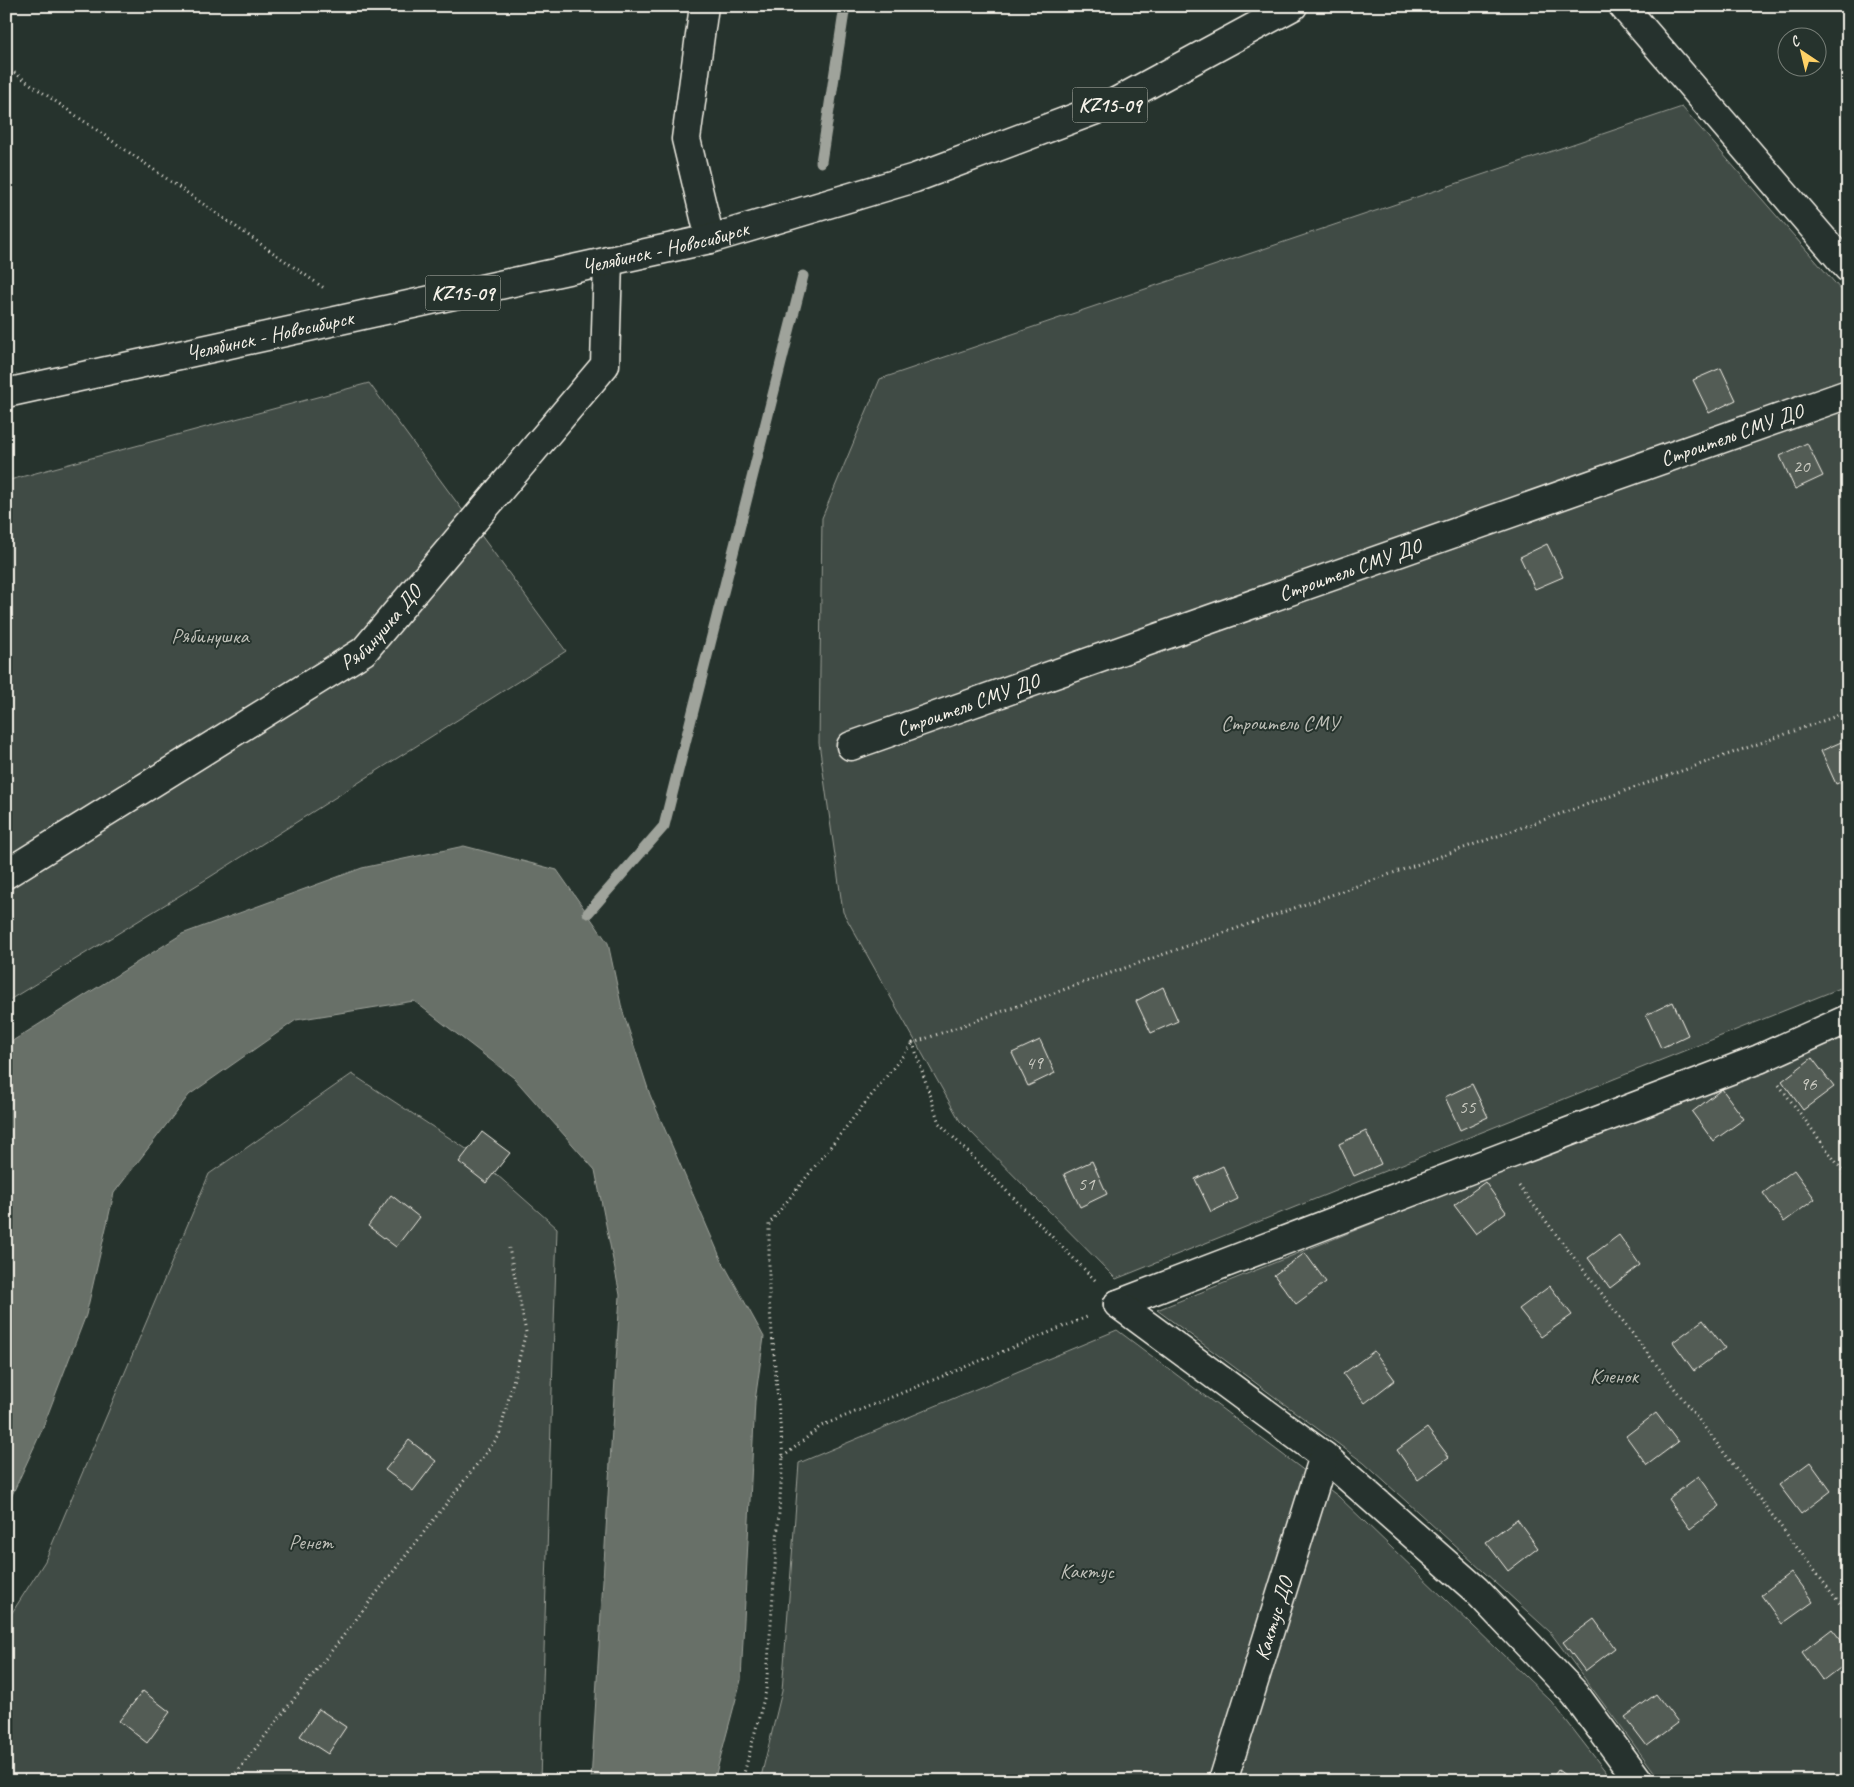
<svg xmlns="http://www.w3.org/2000/svg" width="1854" height="1787" font-family="Caveat,sans-serif">
  <style>
    .green { fill: #414b45; stroke: #9a9e96 }
    .water { fill: #676f68; stroke: #9fa39b }
    .lines { fill: none; stroke-linecap: round; stroke-linejoin: round }
    .stream { stroke: #9fa39b; stroke-width: 11 }
    .building { fill: #525c55; stroke: #f4f1e8 }
    .street-casing { stroke: #f4f1e8; stroke-width: 31 }
    .highway-casing { stroke: #f4f1e8; stroke-width: 31 }
    .path { stroke: #f4f1e8; stroke-width: 3; stroke-dasharray: 1 4; stroke-linecap: butt }
    .street { stroke: #26332d; stroke-width: 28 }
    .highway { stroke: #26332d; stroke-width: 28 }
    .labels { text-anchor: middle; dominant-baseline: central; stroke-width: 4; stroke-linejoin: round; paint-order: stroke }
    .number-label { font-size: 19px; fill: #ccccc3 }
    .shield { fill: #26332d; stroke: #b6b8b0; stroke-width: 1 }
    .shield-label { font-size: 20px; font-weight: bold; fill: #f4f1e8 }
    .street-label { font-size: 21px; fill: #f4f1e8; stroke: #26332d }
    .park-label { font-size: 21px; fill: #bebfb7; stroke: #26332d }
  </style>
  <rect width="100%" height="100%" fill="#26332d"/>
  <filter id="ink" filterUnits="userSpaceOnUse"><feTurbulence type="fractalNoise" baseFrequency=".02" numOctaves="2"/><feDisplacementMap in="SourceGraphic" scale="10" xChannelSelector="R" yChannelSelector="G"/><feConvolveMatrix kernelMatrix="1 2 1 2 8 2 1 2 1" color-interpolation-filters="sRGB"/></filter>
  <g filter="url(#ink)">
    <g class="green">
      <path d="M1682 107 1848 298V985L1116 1279 960 1121 843 912 819 743 822 518 880 379Z"/>
      <path d="M369 383 566 651 210 877 6 1002V481Z"/>
      <path d="M1848 1032V1781H1661L1550 1632 1364 1463 1157 1310Z"/>
      <path d="M352 1074 471 1152 557 1228 540 1781H6V1622L45 1561 209 1174Z"/>
      <path d="M1117 1330 1338 1496 1552 1702 1613 1781H760L782 1691 799 1463Z"/>
    </g>
    <path class="water" d="M464 846 557 870 608 943 622 1009 650 1095 721 1259 764 1337 755 1401 741 1680 714 1781H591L620 1295 595 1170 514 1078 414 1001 296 1020 189 1095 114 1193 86 1315 41 1432 6 1508V1047L14 1040 182 934 362 868Z"/>
    <g class="lines">
      <g class="stream">
        <path d="M821 162 845 6"/>
        <path d="M588 913 664 826 803 276"/>
      </g>
    </g>
    <g class="building">
      <path d="M1721 368 1736 400 1709 413 1693 380Z"/>
      <path d="M1807 443 1823 476 1795 489 1780 456Z"/>
      <path d="M1547 544 1563 577 1535 589 1520 557Z"/>
      <path d="M1848 739V779L1836 784 1821 751Z"/>
      <path d="M1163 987 1178 1021 1151 1033 1136 1001Z"/>
      <path d="M1673 1002 1688 1035 1661 1048 1646 1015Z"/>
      <path d="M1040 1040 1055 1073 1028 1086 1012 1053Z"/>
      <path d="M1812 1058 1834 1087 1803 1110 1782 1081Z"/>
      <path d="M1472 1084 1488 1117 1460 1130 1445 1097Z"/>
      <path d="M1722 1089 1744 1119 1713 1141 1692 1112Z"/>
      <path d="M1366 1131 1381 1164 1354 1176 1339 1144Z"/>
      <path d="M482 1132 510 1153 486 1183 459 1162Z"/>
      <path d="M1092 1161 1107 1194 1080 1207 1064 1174Z"/>
      <path d="M1223 1166 1238 1199 1211 1212 1195 1179Z"/>
      <path d="M1794 1170 1815 1199 1784 1222 1763 1193Z"/>
      <path d="M1485 1182 1506 1212 1476 1234 1454 1205Z"/>
      <path d="M391 1195 419 1217 396 1247 368 1226Z"/>
      <path d="M1619 1235 1640 1265 1610 1288 1588 1258Z"/>
      <path d="M1305 1253 1326 1282 1296 1304 1274 1275Z"/>
      <path d="M1550 1286 1572 1315 1541 1337 1519 1309Z"/>
      <path d="M1848 1295V1308L1842 1300Z"/>
      <path d="M1703 1320 1725 1348 1694 1371 1673 1342Z"/>
      <path d="M1374 1351 1395 1380 1365 1403 1343 1374Z"/>
      <path d="M1656 1413 1678 1442 1647 1465 1626 1436Z"/>
      <path d="M1427 1428 1449 1457 1418 1480 1397 1450Z"/>
      <path d="M409 1440 436 1461 413 1491 385 1470Z"/>
      <path d="M1810 1462 1831 1491 1801 1514 1779 1485Z"/>
      <path d="M1699 1476 1720 1506 1690 1529 1668 1499Z"/>
      <path d="M1517 1519 1538 1548 1508 1571 1486 1542Z"/>
      <path d="M1791 1572 1813 1602 1782 1624 1761 1595Z"/>
      <path d="M1594 1619 1615 1648 1585 1671 1563 1642Z"/>
      <path d="M1832 1629 1848 1649V1662L1823 1681 1802 1652Z"/>
      <path d="M143 1691 170 1712 147 1743 119 1721Z"/>
      <path d="M1656 1694 1678 1723 1647 1746 1625 1717Z"/>
      <path d="M319 1709 346 1727 328 1754 300 1736Z"/>
      <path d="M1558 1770 1573 1781H1550Z"/>
    </g>
    <g class="lines">
      <defs>
        <g id="street">
          <path d="M704 6 686 139 710 239"/>
          <path d="M1623 6 1848 268"/>
          <path id="s1" d="M851 746 1848 394"/>
          <path id="s2" d="M6 874 364 651 605 365 608 261"/>
          <path d="M1118 1304 1759 1059 1848 1019"/>
          <path d="M1118 1304 1324 1456 1476 1590 1575 1694 1639 1781"/>
          <path id="s3" d="M1223 1781 1324 1456"/>
        </g>
        <g id="highway">
          <path id="s4" d="M6 393 710 239 915 178 1112 104 1293 6"/>
        </g>
      </defs>
      <use href="#street" class="street-casing"/>
      <use href="#highway" class="highway-casing"/>
      <g class="path">
        <path d="M1848 44V60"/>
        <path d="M6 67 324 288"/>
        <path d="M1779 1085 1848 1178"/>
        <path d="M1519 1186 1848 1614"/>
        <path d="M1095 1280 939 1123 913 1043 1848 712"/>
        <path d="M783 1457 821 1426 1087 1317"/>
        <path d="M230 1781 499 1436 526 1332 509 1248"/>
        <path d="M742 1781 766 1691 783 1457 769 1299V1224L913 1043"/>
      </g>
      <use href="#street" class="street"/>
      <use href="#highway" class="highway"/>
    </g>
  </g>
  <g class="labels">
    <g class="number-label">
      <text x="1801" y="466">20</text>
      <text x="1034" y="1063">49</text>
      <text x="1808" y="1084">96</text>
      <text x="1467" y="1107">55</text>
      <text x="1086" y="1184">51</text>
    </g>
    <g class="shield">
      <rect x="1072.5" y="87.5" width="75" height="35" rx="4"/>
      <rect x="425.5" y="275.5" width="75" height="35" rx="4"/>
    </g>
    <g class="shield-label">
      <text x="1110" y="105">KZ15-09</text>
      <text x="463" y="293">KZ15-09</text>
    </g>
    <g class="street-label">
      <text stroke="none"><textPath href="#s4" startOffset="675">Челябинск - Новосибирск</textPath></text>
      <text stroke="none"><textPath href="#s4" startOffset="270">Челябинск - Новосибирск</textPath></text>
      <text stroke="none"><textPath href="#s1" startOffset="934">Строитель СМУ ДО</textPath></text>
      <text stroke="none"><textPath href="#s1" startOffset="529">Строитель СМУ ДО</textPath></text>
      <text stroke="none"><textPath href="#s2" startOffset="450">Рябинушка ДО</textPath></text>
      <text stroke="none"><textPath href="#s1" startOffset="124">Строитель СМУ ДО</textPath></text>
      <text stroke="none"><textPath href="#s3" startOffset="170">Кактус ДО</textPath></text>
    </g>
    <g class="park-label">
      <text x="210" y="636">Рябинушка</text>
      <text x="1280" y="723">Строитель СМУ</text>
      <text x="1614" y="1376">Кленок</text>
      <text x="311" y="1542">Ренет</text>
      <text x="1087" y="1571">Кактус</text>
    </g>
  </g>
  <rect width="1854" height="1787" fill="none" stroke="#26332d" stroke-width="25"/>
  <rect x="12" y="12" width="1829" height="1762" fill="none" stroke="#f4f1e8" stroke-width="2" filter="url(#ink)"/>
  <g transform="translate(1802 52) rotate(325)"><circle r="24" fill="#26332d" stroke="#787f78"/>
  <path d="M0-4L9 19L0 12L-9 19Z" fill="#ffd166"/>
  <text y="-8" font-size="14" font-weight="bold" text-anchor="middle" fill="#f4f1e8">С</text>
  </g>
</svg>
